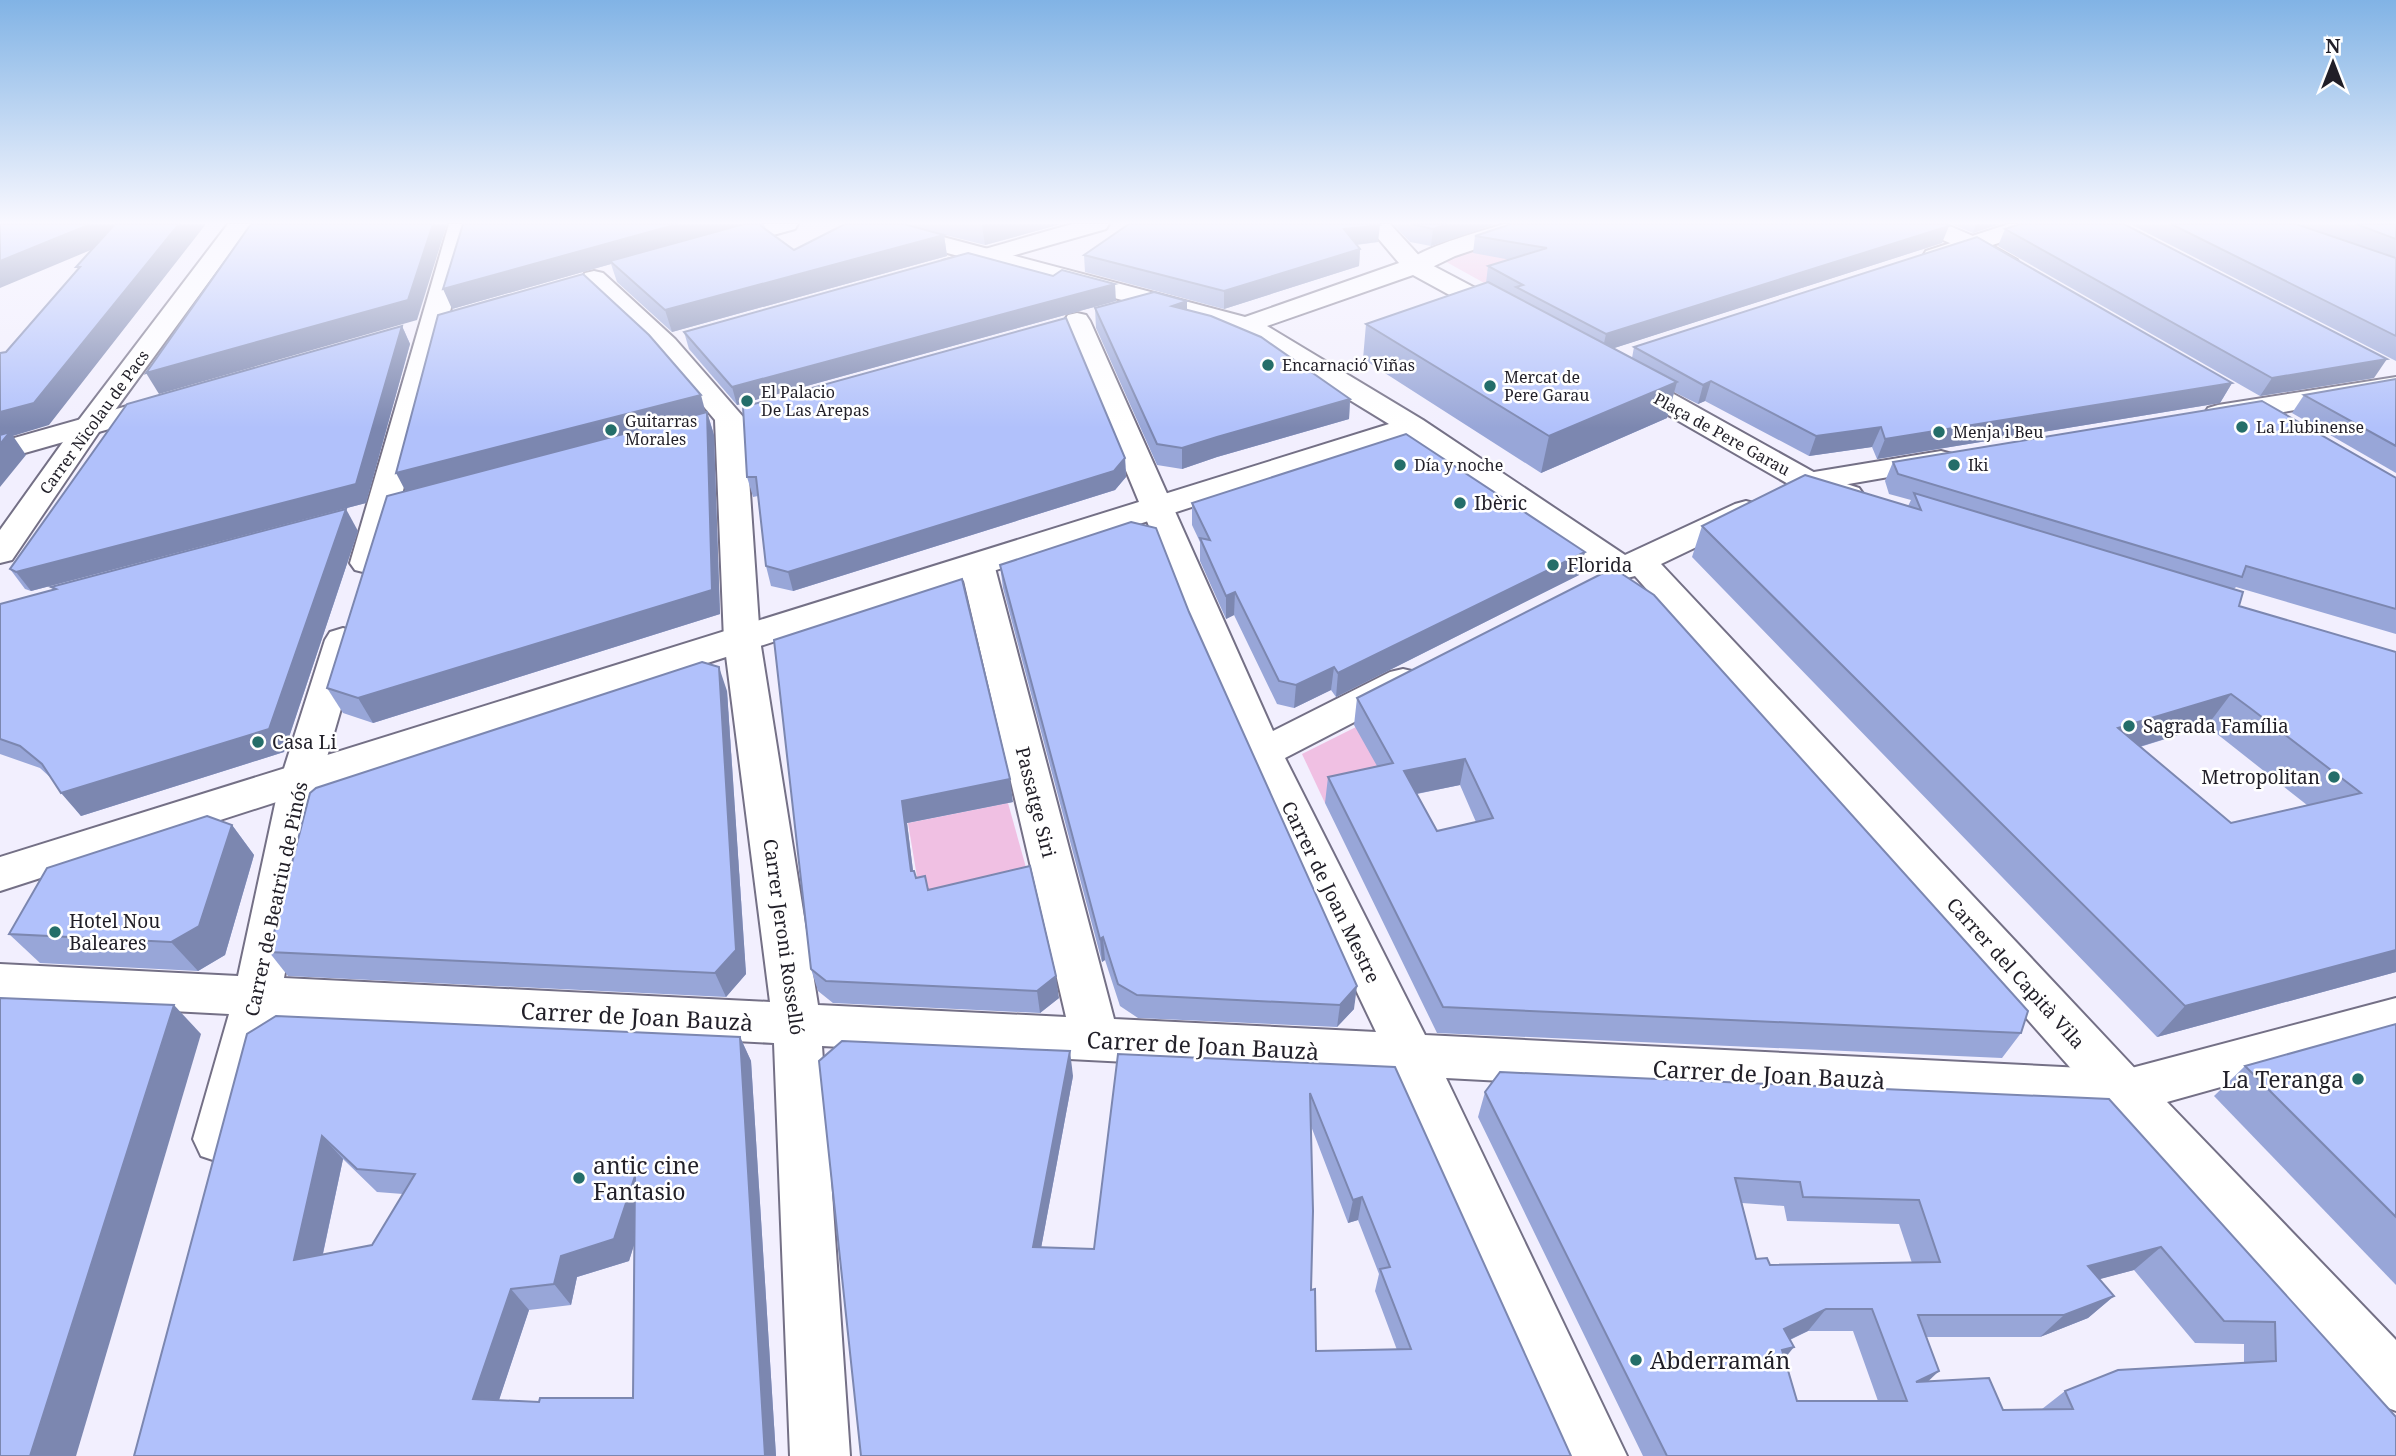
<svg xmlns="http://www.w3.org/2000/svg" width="2396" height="1456" font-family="'Noto Serif',serif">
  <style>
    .green { fill: #f0c0e3 }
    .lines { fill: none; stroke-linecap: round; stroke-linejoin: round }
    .minor-casing { stroke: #747086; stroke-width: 4 }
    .tertiary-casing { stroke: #747086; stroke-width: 4 }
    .minor { fill: #fff; fill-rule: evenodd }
    .tertiary { fill: #fff; fill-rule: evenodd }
    .wall { fill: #98a6d8; fill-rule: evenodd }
    .shaded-wall { fill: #7c87b0 }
    .building { fill: #b1c1fb; stroke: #7c87b0; stroke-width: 2; fill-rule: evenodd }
    .poi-dot { fill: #246e69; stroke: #fff; stroke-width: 2.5 }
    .labels { text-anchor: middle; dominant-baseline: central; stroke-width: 5; stroke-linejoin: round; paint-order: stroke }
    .far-poi-label { font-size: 16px; fill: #211f28; stroke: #fff; text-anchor: start }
    .far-street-label { font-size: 16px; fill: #211f28; stroke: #fff }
    .poi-label { font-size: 19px; fill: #211f28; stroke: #fff; text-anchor: start }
    .street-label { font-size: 19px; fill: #211f28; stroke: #fff }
    .near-street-label { font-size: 23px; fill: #211f28; stroke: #fff }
    .near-poi-label { font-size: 23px; fill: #211f28; stroke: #fff; text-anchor: start }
  </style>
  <rect width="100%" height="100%" fill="#f2effe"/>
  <g class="green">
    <path d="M1487 244 1534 268 1486 284 1441 259Z"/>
    <path d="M1356 727 1391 757 1325 803 1302 754Z"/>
    <path d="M1008 803 1032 889 921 901 908 823Z"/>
  </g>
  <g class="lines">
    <defs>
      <g id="minor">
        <path d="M449 224H473L384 563 379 570 367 573 355 570 350 563Z"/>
        <path d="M760 224H798L795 229 715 251 707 249 703 244 707 239Z"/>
        <path d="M1072 224H1109L1106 229 952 273 943 271 940 266 943 261Z"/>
        <path d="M1504 224H1539L1536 229 1455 256 1424 271 1415 273 1406 271 1403 266C1414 249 1482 231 1504 224Z"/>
        <path d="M1914 224H1945L1980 239 2017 260 2020 265 2017 270 2008 272 1999 270 1964 249 1917 229Z"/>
        <path d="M594 271 603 273 675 339 745 419 760 640 818 1005 1066 1017 960 564 965 557 977 554 989 557 994 564 1114 1019 1376 1032 1243 753 1064 321 1068 315 1077 313 1086 315 1090 321 1273 731 1390 672 1403 669 1416 672 1422 681 1416 690 1285 758 1425 1035 2124 1070 2396 998V1038L2124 1114 1446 1078 1627 1456H1566L1396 1076 822 1046 850 1456H790L774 1043 275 1017 245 1139 237 1156 219 1162 201 1156 193 1139 229 1014 0 1002V964L238 976 280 781 325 640 330 632 343 628 356 632 361 640 320 781 284 978 770 1002 724 640 715 420 657 351 585 283 582 278 585 273Z"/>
        <path d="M2396 377V393L2218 423 2208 420 2204 414 2208 408 2218 405Z"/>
        <path d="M166 395 176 398 180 404 176 410 0 460V442Z"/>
        <path d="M1941 451 1952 454 1956 460 1952 466 1808 491 1797 489 1792 482 1797 475 1808 473Z"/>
      </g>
      <g id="tertiary">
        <path d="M228 224H251L99 432 12 560 0 563V530L78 421Z"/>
        <path d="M855 224H894L1245 317 1399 263 1366 224H1390L1424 261 1517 310 1521 316 1517 322 1508 324 1499 322 1413 275 1267 326 1423 420 1625 555 1735 504 1746 501 1757 504 1762 511 1757 518 1661 564 2142 1076 2396 1340V1411L2375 1403 2106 1108 1635 576 1623 579 1611 576 1409 437 0 891V857L1389 424 1237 331 858 229Z"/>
        <path d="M2009 224H2044L2041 229 1944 261 1935 263 1926 261 1923 256 1926 251Z"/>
        <path d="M1626 371 1636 373 1819 475 1859 488 1864 495 1859 502 1848 504 1797 489 1616 385 1612 379 1616 373Z"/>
      </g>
    </defs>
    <use href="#minor" class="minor-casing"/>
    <use href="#tertiary" class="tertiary-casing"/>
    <use href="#minor" class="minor"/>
    <use href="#tertiary" class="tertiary"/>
  </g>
  <g class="wall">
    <path d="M463 224H764L766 230 794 250 845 224H1061L985 245 914 227 944 235 947 256 672 332 617 282 611 264 452 309Z"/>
    <path d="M1393 224H1495L1431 246 1410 242Z"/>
    <path d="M1952 224H2000L1973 233Z"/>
    <path d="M2130 224H2296L2341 240 2299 224H2396V361Z"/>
    <path d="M2005 229 2374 378 2260 396 1998 246Z"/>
    <path d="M1475 236 1942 243 1614 348 1632 358 1634 347 2232 383 2220 403 1877 459 1872 447 1809 456 1705 401 1698 404 1674 392 1667 418 1541 473 1363 359 1366 324 1486 283 1488 266 1511 260 1473 253Z"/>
    <path d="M1378 242 1357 245 1360 249 1359 266 1224 309 1085 272 1084 255Z"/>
    <path d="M1116 301 737 405 689 349 684 332Z"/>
    <path d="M1095 308 1187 310 1350 399 1349 419 1217 457 1182 469 1157 465 1096 328Z"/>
    <path d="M402 326 410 344 366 503 31 591 25 589 10 569Z"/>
    <path d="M2396 379V473L2292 413 2304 395Z"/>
    <path d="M707 412 714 435 720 614 373 723 343 713 327 688Z"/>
    <path d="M1125 458 1126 477 1115 490 793 591 771 586 766 566 758 496 753 497 747 477Z"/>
    <path d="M1893 462 2396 478V634L2236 587 2234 589 2239 606 2396 652V972L2157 1037 1692 557 1702 526 1908 506 1911 500 1889 494 1885 481ZM2207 726 2307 805 2231 823 2140 747Z"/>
    <path d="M1192 503 1579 575 1336 697 1331 690 1294 708 1277 704 1234 615 1226 619 1200 561V542L1192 525Z"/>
    <path d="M358 531 284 752 81 816 51 778 40 768 0 754V604L54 590 51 587Z"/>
    <path d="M1000 565 1189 612 1354 1009 1337 1027 1138 1018 1120 1006 1105 960 1102 962 1003 588Z"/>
    <path d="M774 640 1013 802 907 823 913 871 916 878 929 890 1059 998 1040 1013 833 1003 818 991 811 969Z"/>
    <path d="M727 691 746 974 726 997 288 976 269 952Z"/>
    <path d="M1357 698 2021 1033 2002 1058 1437 1033 1325 803 1328 777 1377 766 1354 725ZM1460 785 1476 822 1437 831 1417 794Z"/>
    <path d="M232 825 254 855 225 955 198 971 40 963 9 934Z"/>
    <path d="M2396 1024V1285L2214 1096 2245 1066Z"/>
    <path d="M247 1034 740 1037 751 1061 776 1456H134ZM343 1159 377 1192 403 1194 372 1245 323 1254ZM634 1244 633 1398 539 1402 499 1400 529 1310 571 1305 577 1277 629 1261Z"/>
    <path d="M1118 1054 1395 1067 1571 1456H861L1073 1076 1041 1248 1094 1249ZM1311 1126 1348 1223 1358 1220 1379 1274 1375 1291 1397 1350 1316 1351 1311 1290Z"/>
    <path d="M1485 1092 2109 1099 2396 1456H1643L1478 1117ZM1742 1203 1784 1206 1787 1221 1899 1224 1912 1263 1770 1265 1756 1259ZM2134 1270 2195 1343 2244 1344V1363L2065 1391 2042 1409 2003 1410 1928 1382 1926 1337H2040L2088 1318 2114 1296 2099 1279ZM1808 1331H1853L1878 1401H1797L1784 1359 1790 1340Z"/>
  </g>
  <g class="shaded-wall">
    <path d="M91 224H138L141 229 0 288V261Z"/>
    <path d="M179 224H206L49 425 13 436 26 455 0 487V412Z"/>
    <path d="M433 224H447L417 320 159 394 146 373Z"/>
    <path d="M678 224H750L610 261 611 264 452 309 443 289Z"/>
    <path d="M985 224H1061L985 245 982 225Z"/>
    <path d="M1447 224H1495L1431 246 1433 229Z"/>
    <path d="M1976 224H2000L1973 233Z"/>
    <path d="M1380 225 1378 242 1343 246 1344 229Z"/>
    <path d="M1949 226 1942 243 1602 352 1606 334Z"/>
    <path d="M944 235 947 256 672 332 665 310Z"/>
    <path d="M1360 249 1359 266 1224 309V291Z"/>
    <path d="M1115 284 1116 301 737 405 732 387Z"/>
    <path d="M1187 301V320L1172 306Z"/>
    <path d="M402 326 410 344 366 503 31 591 16 572Z"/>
    <path d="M2387 359 2374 378 2260 396 2272 378Z"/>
    <path d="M1711 381 1705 401 1698 404 1703 385Z"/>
    <path d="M1677 382 1667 418 1541 473 1549 436Z"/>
    <path d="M2232 383 2220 403 1877 459 1885 439Z"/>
    <path d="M701 395 706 414 406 492 396 473Z"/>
    <path d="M1350 399 1349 419 1217 457 1182 469V448L1217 437Z"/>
    <path d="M707 412 714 435 720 614 373 723 358 698Z"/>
    <path d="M1881 427 1872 447 1809 456 1816 436Z"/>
    <path d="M1125 458 1126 477 1115 490 793 591 788 572Z"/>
    <path d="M346 509 358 531 284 752 81 816 61 793Z"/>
    <path d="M1585 552 1579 575 1336 697 1338 673Z"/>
    <path d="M1235 592 1234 615 1226 619V596Z"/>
    <path d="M719 667 727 691 746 974 726 997 715 973Z"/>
    <path d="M1334 667 1331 690 1294 708 1296 685Z"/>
    <path d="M2231 694 2207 726 2096 760 2118 728Z"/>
    <path d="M1465 759 1460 785 1400 797 1404 771Z"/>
    <path d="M1010 779 1013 802 907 823 916 894 911 871 902 801Z"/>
    <path d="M232 825 254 855 225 955 198 971 171 942Z"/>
    <path d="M1103 937 1105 960 1102 962 1100 939Z"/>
    <path d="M2396 950V972L2157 1037 2185 1006Z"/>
    <path d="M1056 976 1059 998 1040 1013 1037 991Z"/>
    <path d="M1357 986 1354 1009 1337 1027 1340 1005Z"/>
    <path d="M174 1005 201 1034 76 1456H30Z"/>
    <path d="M740 1037 751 1061 776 1456H765Z"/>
    <path d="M1070 1051 1073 1076 1037 1270 1033 1247Z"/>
    <path d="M322 1136 343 1159 317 1281 294 1260Z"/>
    <path d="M635 1176 649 1198 629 1261 577 1277 571 1305 554 1284 561 1256Z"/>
    <path d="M1362 1197 1358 1220 1348 1223 1353 1200Z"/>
    <path d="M2161 1247 2134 1270 2063 1289 2088 1266Z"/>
    <path d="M511 1289 529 1310 493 1418 473 1399Z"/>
    <path d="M2114 1296 2088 1318 2040 1337 2064 1315Z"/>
    <path d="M1826 1309 1808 1331 1767 1350 1784 1329Z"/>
    <path d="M1794 1347 1777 1368 1782 1350Z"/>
    <path d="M1939 1371 1917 1392 1916 1382Z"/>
  </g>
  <g class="building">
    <path d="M0 224H91L0 261Z"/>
    <path d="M115 224H179L34 403 0 412V353L6 352 80 267H76Z"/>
    <path d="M251 224H433L408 300 146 373Z"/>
    <path d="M463 224H678L443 289Z"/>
    <path d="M744 224H761V226L794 250 845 224H904L944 235 665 310 610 261Z"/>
    <path d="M1129 224H1379L1380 225 1344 229 1360 249 1224 291 1084 255Z"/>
    <path d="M1411 224H1447L1433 229Z"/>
    <path d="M1511 224H1946L1949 226 1606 334 1516 287 1523 285 1488 266 1547 248 1475 236Z"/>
    <path d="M2020 224H2124L2387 359 2272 378 2005 229Z"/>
    <path d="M2171 224H2296L2396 258V336Z"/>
    <path d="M2356 224H2396V239Z"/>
    <path d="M1977 237 2232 383 1885 439 1881 427 1816 436 1711 381 1703 385 1634 347Z"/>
    <path d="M968 253 1053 276 1062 270 1115 284 732 387 684 332Z"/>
    <path d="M583 274 649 335 701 395 396 473 438 315Z"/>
    <path d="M1488 282 1677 382 1549 436 1366 324Z"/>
    <path d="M1154 292 1187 301 1172 306 1211 316 1261 337 1350 399 1217 437 1182 448 1157 444 1095 308Z"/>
    <path d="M1066 318 1125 458 1114 471 788 572 766 566 756 477H747L743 407Z"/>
    <path d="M402 326 356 484 16 572 10 569 127 404Z"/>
    <path d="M2396 379V446L2304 395Z"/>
    <path d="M2262 401 2396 478V609L2246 566 2242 577 1898 474 1893 462Z"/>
    <path d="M707 412 712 590 358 698 327 688 387 496Z"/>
    <path d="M10 432 0 444V435Z"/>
    <path d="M1406 434 1585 552 1338 673 1334 667 1296 685 1279 681 1235 592 1226 596 1200 538 1210 540 1192 503Z"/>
    <path d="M1805 475 1921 510 1914 493 2243 592 2239 606 2396 652V950L2185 1006 1702 526ZM2231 694 2250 708 2361 793 2231 823 2118 728Z"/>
    <path d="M346 509 269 729 61 793 42 764 20 746 0 739V604L56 589 51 587Z"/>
    <path d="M1131 522 1156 528 1189 612 1357 986 1340 1005 1137 995 1118 984 1103 937 1100 939 1000 565Z"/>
    <path d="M1613 568 1654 595 2028 1011 2021 1033 1443 1007 1328 777 1393 763 1357 698ZM1465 759 1493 818 1437 831 1404 771Z"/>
    <path d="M962 579 1010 779 902 801 911 871H914L916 878 925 876 928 890 1030 866 1056 976 1037 991 826 981 811 969 774 640Z"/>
    <path d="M702 662 719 667 736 950 715 973 269 952 310 793 316 788Z"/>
    <path d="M207 816 232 825 199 926 171 942 9 934 47 868Z"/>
    <path d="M0 998 174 1005 30 1456H0Z"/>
    <path d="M276 1016 740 1037 765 1456H134L247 1034ZM322 1136 357 1169 415 1174 372 1245 294 1260ZM635 1176 633 1398H540L539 1402 473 1399 511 1289 554 1284 561 1256 614 1239Z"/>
    <path d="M2396 1024V1217L2245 1066Z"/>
    <path d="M842 1041 1070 1051 1033 1247 1094 1249 1118 1054 1395 1067 1571 1456H861L819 1061ZM1310 1093 1353 1200 1362 1197 1390 1267 1380 1269 1411 1349 1316 1351 1315 1289 1311 1290 1313 1211Z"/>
    <path d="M1500 1072 2109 1099 2396 1417V1456H1667L1485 1092ZM1735 1178 1800 1182 1803 1197 1919 1200 1940 1262 1770 1265 1767 1258 1756 1259ZM2161 1247 2224 1321 2275 1322 2276 1361 2118 1370 2065 1391 2073 1409 2003 1410 1989 1378 1916 1382 1939 1371 1918 1315H2064L2114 1296 2088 1266ZM1826 1309H1872L1907 1401H1797L1782 1350 1794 1347 1784 1329Z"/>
  </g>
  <linearGradient id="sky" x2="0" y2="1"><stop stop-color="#81b3e5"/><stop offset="0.52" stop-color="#f9f8ff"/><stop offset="1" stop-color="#f9f8ff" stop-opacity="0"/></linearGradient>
  <rect width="2396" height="428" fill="url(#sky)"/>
  <g class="poi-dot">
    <circle cx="1268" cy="365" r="7"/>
    <circle cx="1490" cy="386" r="7"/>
    <circle cx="747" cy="401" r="7"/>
    <circle cx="2242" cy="427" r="7"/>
    <circle cx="611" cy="430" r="7"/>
    <circle cx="1939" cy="432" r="7"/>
    <circle cx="1400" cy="465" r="7"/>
    <circle cx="1954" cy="465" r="7"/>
    <circle cx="1460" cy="503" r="7"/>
    <circle cx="1553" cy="565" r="7"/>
    <circle cx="2129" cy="726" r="7"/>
    <circle cx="258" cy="742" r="7"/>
    <circle cx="2334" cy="777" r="7"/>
    <circle cx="55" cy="932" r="7"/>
    <circle cx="2358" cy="1079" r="7"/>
    <circle cx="579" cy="1178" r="7"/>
    <circle cx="1636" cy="1360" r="7"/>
  </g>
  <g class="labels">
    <g class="far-poi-label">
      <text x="1282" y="365">Encarnació Viñas</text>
      <text x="1504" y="377">Mercat de<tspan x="1504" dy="18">Pere Garau</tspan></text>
      <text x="761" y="392">El Palacio<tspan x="761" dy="18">De Las Arepas</tspan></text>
      <text x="625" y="421">Guitarras<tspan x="625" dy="18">Morales</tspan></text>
      <text x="2256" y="427">La Llubinense</text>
      <text x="1953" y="432">Menja i Beu</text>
      <text x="1414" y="465">Día y noche</text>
      <text x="1968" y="465">Iki</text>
    </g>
    <g class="far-street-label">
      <text transform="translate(94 422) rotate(-54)">Carrer Nicolau de Pacs</text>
      <text transform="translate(1722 434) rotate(29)">Plaça de Pere Garau</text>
    </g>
    <g class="poi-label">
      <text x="1474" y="503">Ibèric</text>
      <text x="1567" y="565">Florida</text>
      <text x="2143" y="726">Sagrada Família</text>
      <text x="272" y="742">Casa Li</text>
      <text x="2320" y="777" text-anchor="end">Metropolitan</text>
      <text x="69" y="921">Hotel Nou<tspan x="69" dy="22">Baleares</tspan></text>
    </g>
    <g class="street-label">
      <text transform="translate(1036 802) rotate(76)">Passatge Siri</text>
      <text transform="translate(1331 892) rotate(64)">Carrer de Joan Mestre</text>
      <text transform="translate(276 899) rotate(-78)">Carrer de Beatriu de Pinós</text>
      <text transform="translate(784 937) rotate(82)">Carrer Jeroni Rosselló</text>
      <text transform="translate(2016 973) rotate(48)">Carrer del Capità Vila</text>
    </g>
    <g class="near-street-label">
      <text transform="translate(637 1016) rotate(3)">Carrer de Joan Bauzà</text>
      <text transform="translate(1203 1045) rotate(3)">Carrer de Joan Bauzà</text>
      <text transform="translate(1769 1074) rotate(3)">Carrer de Joan Bauzà</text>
    </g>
    <g class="near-poi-label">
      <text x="2344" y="1079" text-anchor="end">La Teranga</text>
      <text x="593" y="1165">antic cine<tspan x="593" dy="26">Fantasio</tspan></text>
      <text x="1650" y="1360">Abderramán</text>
    </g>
  </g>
  <g transform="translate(2333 63)" stroke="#ffffff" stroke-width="5" paint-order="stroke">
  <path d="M0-5L12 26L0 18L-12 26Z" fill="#211f28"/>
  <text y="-10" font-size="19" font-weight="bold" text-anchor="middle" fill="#211f28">N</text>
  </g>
</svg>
